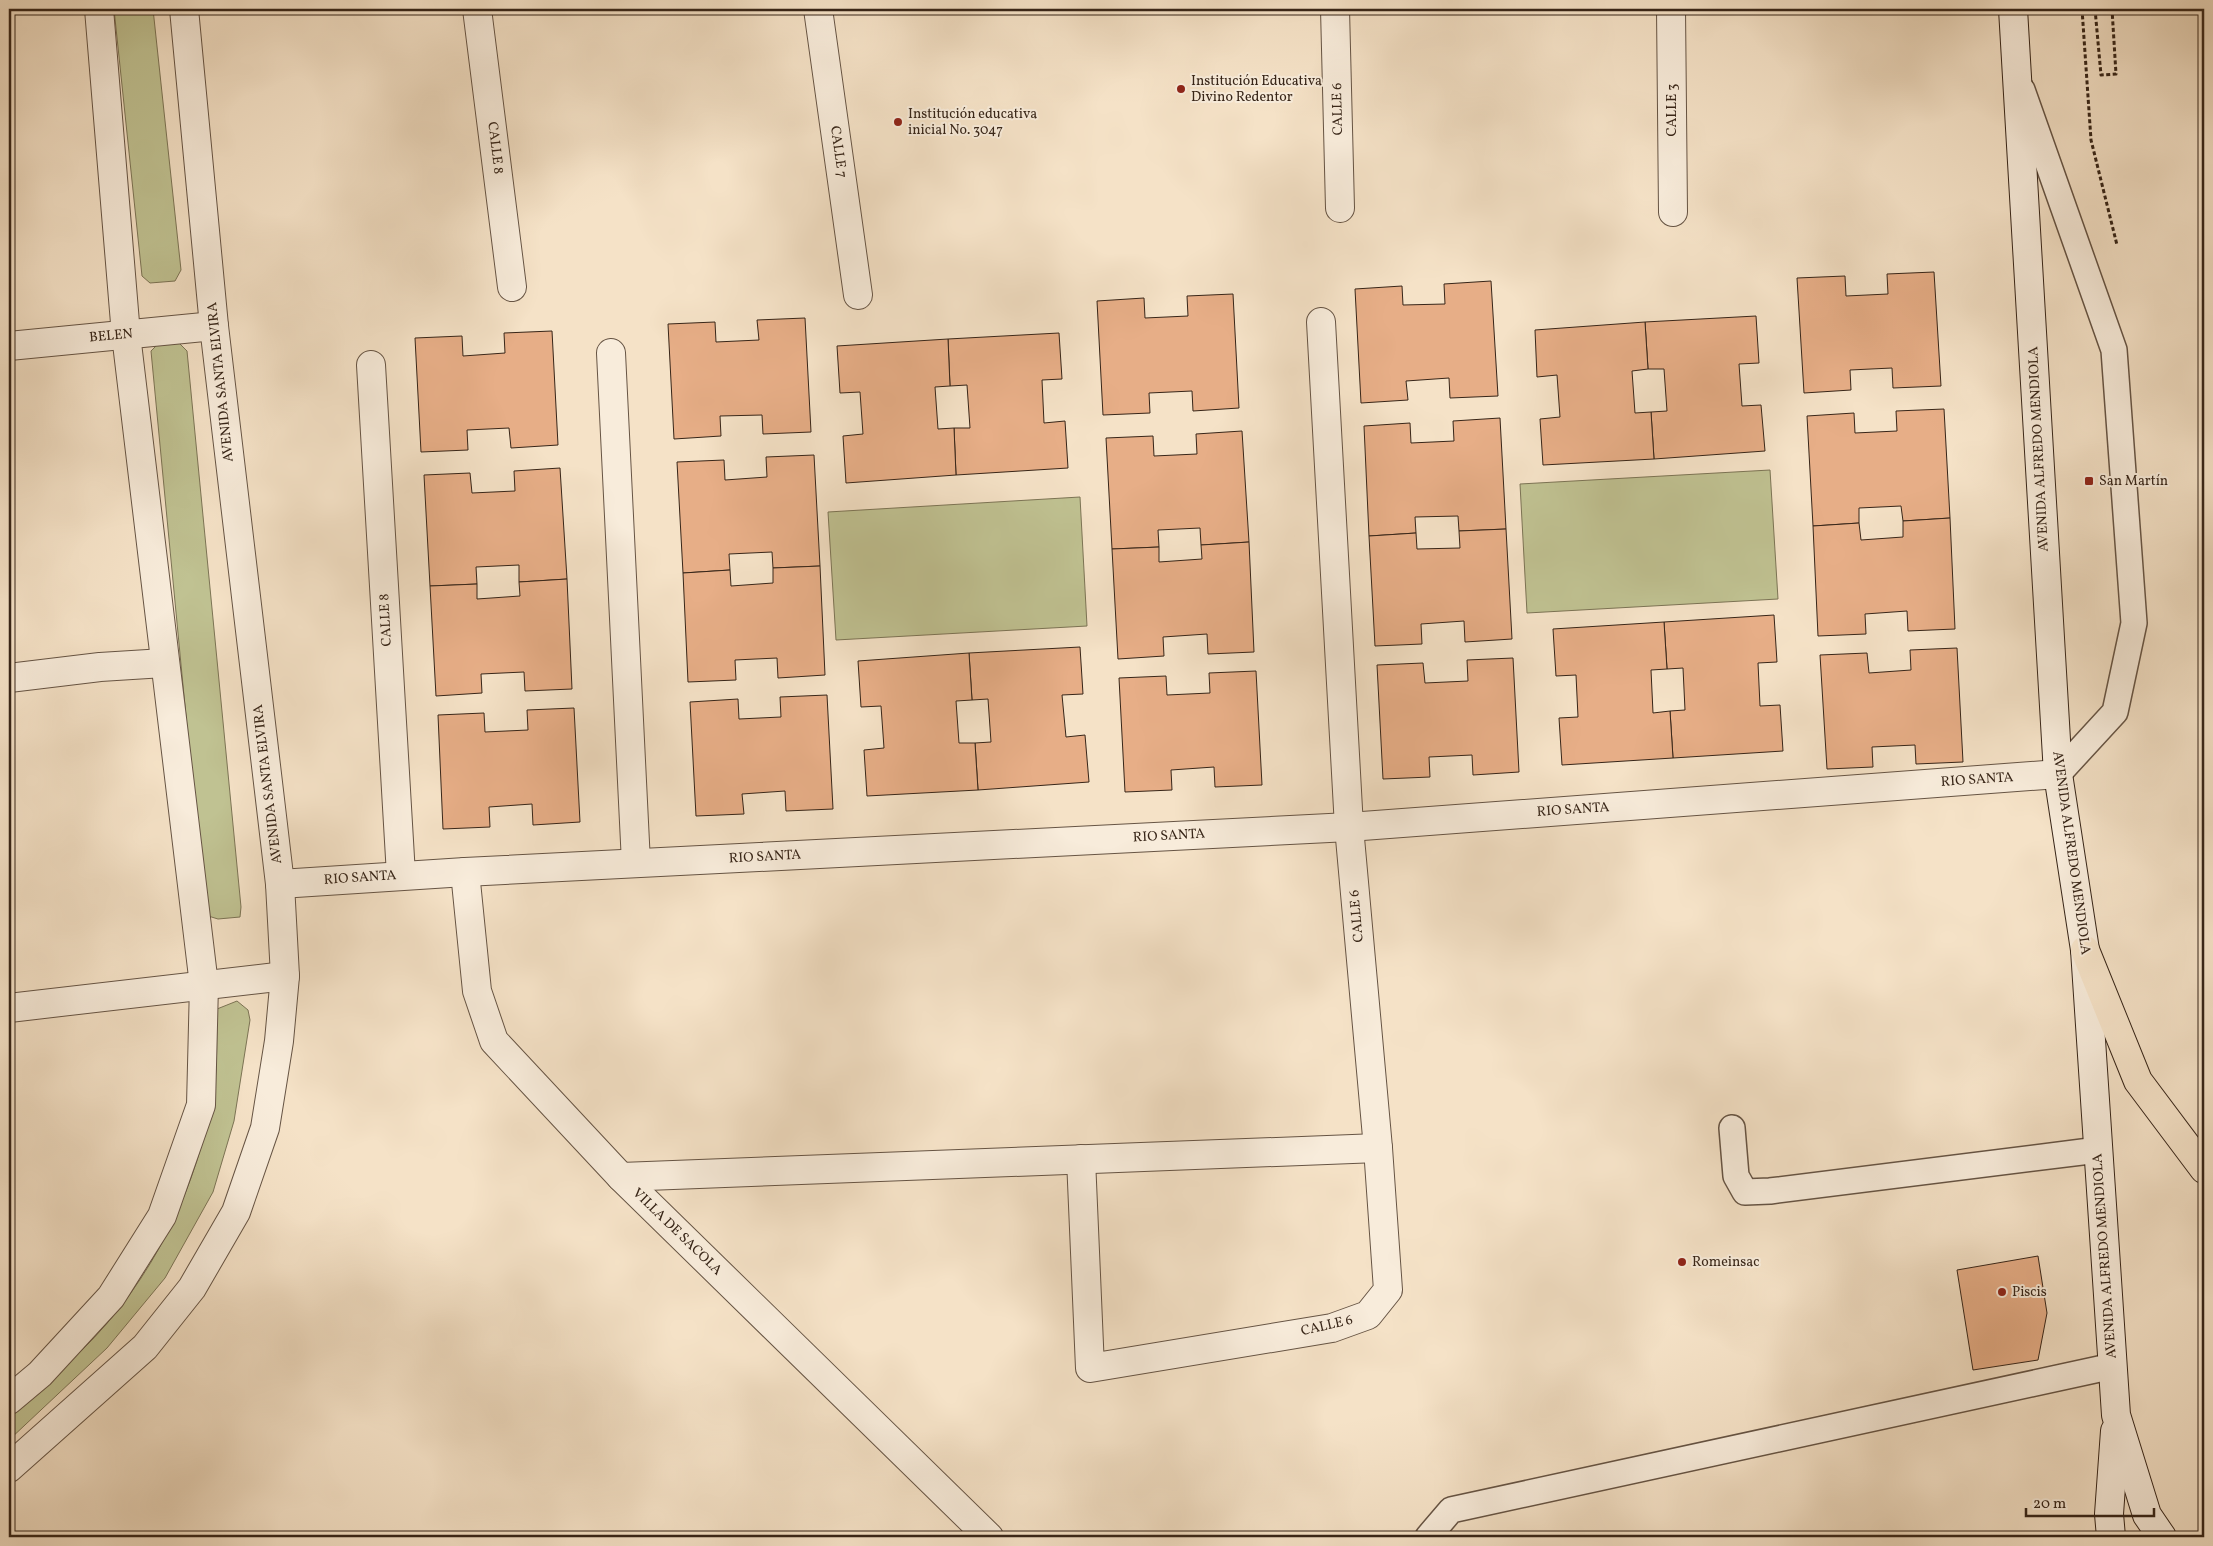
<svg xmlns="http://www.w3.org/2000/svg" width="2213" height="1546" font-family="Vollkorn,serif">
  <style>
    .green { fill: #c0c292; stroke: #7c7455 }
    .building { fill: #e7ae87; stroke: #372518 }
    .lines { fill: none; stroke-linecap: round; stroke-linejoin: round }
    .service-casing { stroke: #665444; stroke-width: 28 }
    .minor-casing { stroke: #665444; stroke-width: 30 }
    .tertiary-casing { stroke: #665444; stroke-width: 30 }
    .secondary-casing { stroke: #372518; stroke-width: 30 }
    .motorway-casing { stroke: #372518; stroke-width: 30 }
    .path { stroke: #372518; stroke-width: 3; stroke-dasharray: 4 2.5; stroke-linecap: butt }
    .service { stroke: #f8ecdb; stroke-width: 25 }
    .minor { stroke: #f8ecdb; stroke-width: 28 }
    .tertiary { stroke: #f8ecdb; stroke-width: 28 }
    .secondary { stroke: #f8ecdb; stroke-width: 28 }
    .motorway { stroke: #f5e2c7; stroke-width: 28 }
    .poi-dot { fill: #8f2418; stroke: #f8ecdb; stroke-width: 2 }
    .labels { text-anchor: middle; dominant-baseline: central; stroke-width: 4; stroke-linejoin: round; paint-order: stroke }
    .poi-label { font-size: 14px; fill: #372518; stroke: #f8ecdb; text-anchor: start }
    .street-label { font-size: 14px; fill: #372518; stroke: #f8ecdb }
  </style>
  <rect width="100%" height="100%" fill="#f5e2c7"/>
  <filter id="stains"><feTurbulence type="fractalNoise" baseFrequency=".004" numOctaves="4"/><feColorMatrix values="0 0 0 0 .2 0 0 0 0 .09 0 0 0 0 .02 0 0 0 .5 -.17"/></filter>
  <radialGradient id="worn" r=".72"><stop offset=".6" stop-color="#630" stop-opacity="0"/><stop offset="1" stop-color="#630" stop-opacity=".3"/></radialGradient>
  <g class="green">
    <path d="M114 9H153L181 270 175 281 150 283 142 276Z"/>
    <path d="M178 342 187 351 241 907 240 917 218 919 205 915 151 351 157 345Z"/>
    <path d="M1770 470 1778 599 1527 613 1520 484Z"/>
    <path d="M1080 497 1087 626 836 640 828 512Z"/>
    <path d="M237 1001 248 1010 250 1020 234 1121 213 1192 165 1278 107 1348 9 1440V1418C33 1396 58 1374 81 1351 152 1282 199 1186 214 1088 218 1063 216 1035 217 1009Z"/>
  </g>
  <g class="building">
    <path d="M1934 272 1941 386 1893 388 1892 368 1850 370 1851 390 1804 393 1797 278 1845 276 1846 296 1888 294 1887 274Z"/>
    <path d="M1491 281 1498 396 1450 398 1449 378 1406 381 1408 400 1361 403 1355 289 1402 286 1403 305 1445 304 1444 284Z"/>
    <path d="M1233 294 1239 408 1193 411 1192 391 1149 393 1150 413 1103 415 1097 301 1144 298 1145 318 1188 316 1187 296Z"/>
    <path d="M1756 316 1759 363 1739 364 1742 406 1761 405 1765 451 1654 459 1651 412 1667 411 1664 369H1648L1645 322Z"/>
    <path d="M805 318 811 432 763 434 762 415 720 416 721 436 674 439 668 324 715 322 716 342 759 340 757 320Z"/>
    <path d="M1645 322 1648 369 1632 371 1635 413 1651 412 1654 459 1543 465 1540 419 1560 417 1557 375 1537 377 1535 330Z"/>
    <path d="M552 331 558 445 511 448 509 428 467 430 468 450 421 452 415 338 462 336 463 356 505 353 504 333Z"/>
    <path d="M1059 333 1062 379 1042 380 1044 423 1065 421 1068 468 956 475 954 428H970L967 385 950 386 948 339Z"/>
    <path d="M948 339 950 386 935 387 938 429 954 428 956 475 846 483 843 436 863 434 860 392 840 393 837 346Z"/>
    <path d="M1944 409 1950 518 1903 521 1901 506 1859 508V523L1813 526 1807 416 1854 413 1855 433 1897 431 1896 411Z"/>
    <path d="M1500 418 1506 529 1459 531 1458 516 1415 517 1416 533 1369 536 1364 426 1410 423 1411 443 1454 441 1453 421Z"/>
    <path d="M1242 431 1249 542 1201 545 1200 528 1158 530 1159 547 1112 549 1106 438 1153 436 1154 456 1197 454 1196 434Z"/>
    <path d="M814 455 820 566 773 568 772 552 729 554 730 570 683 573 677 462 724 460 725 480 767 477 766 457Z"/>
    <path d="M560 468 567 579 519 582V565L476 567 477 584 430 586 424 475 470 473 472 493 515 491 514 471Z"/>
    <path d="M1950 518 1955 629 1908 631 1907 611 1865 614 1866 634 1818 636 1813 526 1859 523 1861 540 1903 537V521Z"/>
    <path d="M1506 529 1512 639 1465 642 1464 621 1421 624 1422 644 1375 646 1369 536 1416 533 1417 549 1460 548 1459 531Z"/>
    <path d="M1249 542 1254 652 1208 654 1207 634 1163 637 1164 656 1118 659 1112 549 1159 547V562L1202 559 1201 545Z"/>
    <path d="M820 566 825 675 778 678 777 658 735 660 736 680 688 682 683 573 730 570 731 586 773 583V568Z"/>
    <path d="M567 579 572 689 525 691 524 672 481 674 482 693 436 696 430 586 477 584V599L520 596 519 582Z"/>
    <path d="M1774 615 1777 662 1758 663 1760 706 1780 705 1783 751 1673 758 1670 711 1685 710 1683 668 1667 669 1664 622Z"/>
    <path d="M1664 622 1667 669 1651 670 1653 713 1670 711 1673 758 1562 765 1559 718 1578 717 1576 675 1556 676 1553 629Z"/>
    <path d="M1080 647 1083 694 1062 695 1066 737 1085 735 1089 782 978 790 975 743 991 742 988 699 972 700 969 653Z"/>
    <path d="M1957 648 1963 762 1916 764 1915 745 1872 747 1873 767 1827 769 1820 655 1867 653 1869 673 1911 670 1910 650Z"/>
    <path d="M969 653 972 700 956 701 959 743H975L978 790 867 796 864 750 884 748 881 706 861 707 858 661Z"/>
    <path d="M1513 658 1519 772 1473 775 1472 755 1429 757 1430 777 1383 779 1377 665 1423 663 1425 683 1468 681 1467 660Z"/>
    <path d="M1256 671 1262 785 1215 787 1214 767 1171 770 1172 790 1125 792 1119 678 1166 676 1167 695 1210 693 1209 673Z"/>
    <path d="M827 695 833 809 786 811 785 791 742 794 744 814 696 816 690 702 738 699 739 719 781 717 780 697Z"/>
    <path d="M574 708 580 822 533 825 532 804 489 807 490 827 443 829 438 715 484 713 485 732 528 730 527 710Z"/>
    <path d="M2038 1256 2047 1313 2038 1360 1973 1370 1957 1270Z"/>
  </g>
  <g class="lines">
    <defs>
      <g id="service">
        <path d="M2022 90 2114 350 2134 623 2115 712 2058 774"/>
        <path d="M1732 1128 1736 1176 1745 1192 1770 1191 2098 1150"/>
        <path d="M1428 1537 1451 1510 2113 1366"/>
      </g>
      <g id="minor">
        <path d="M477 9 512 287"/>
        <path d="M818 9 858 295"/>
        <path d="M1335 9 1340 208"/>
        <path d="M1671 9 1673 212"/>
        <path d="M9 346 214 326"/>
        <path d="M611 353 636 863"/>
        <path d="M371 365 401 875"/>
        <path d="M9 678 100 667 164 663"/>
        <path d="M465 872 477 991 494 1041 621 1177 989 1537"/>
        <path d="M280 884 465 872 1349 827 2058 774"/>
        <path d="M9 1008 285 976"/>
        <path d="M1081 1159 1090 1368 1332 1328 1368 1315 1388 1290 1378 1148 1349 827 1321 322"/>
        <path d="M621 1177 1378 1148"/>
      </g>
      <g id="tertiary">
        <path d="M9 1400 40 1374 111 1297 162 1216 201 1105 204 985 126 335 99 9"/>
        <path d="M9 1468 145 1347 192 1288 236 1212 265 1128 279 1041 285 976 280 884 214 326 184 9"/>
      </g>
      <g id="secondary">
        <path d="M2013 9 2058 774 2085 950 2116 1415 2147 1515 2162 1537"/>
        <path d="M2111 1537 2109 1514 2115 1431"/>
      </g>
      <path id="motorway" d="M2085 950 2138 1081 2204 1169"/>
    </defs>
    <use href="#service" class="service-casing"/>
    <use href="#minor" class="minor-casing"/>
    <use href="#tertiary" class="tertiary-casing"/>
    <use href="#secondary" class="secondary-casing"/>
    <use href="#motorway" class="motorway-casing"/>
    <g class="path">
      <path d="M2082 9 2091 140 2117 245"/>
      <path d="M2095 9 2101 75 2116 74 2112 9"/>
    </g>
    <use href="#service" class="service"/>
    <use href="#minor" class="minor"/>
    <use href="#tertiary" class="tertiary"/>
    <use href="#secondary" class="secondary"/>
    <use href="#motorway" class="motorway"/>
  </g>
  <g class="poi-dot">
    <circle cx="1181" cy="89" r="5"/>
    <circle cx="898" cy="122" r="5"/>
    <rect x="2084" y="476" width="10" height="10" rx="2.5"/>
    <circle cx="1682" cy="1262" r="5"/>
    <circle cx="2002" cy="1292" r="5"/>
  </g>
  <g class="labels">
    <g class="poi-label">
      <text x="1191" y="81">Institución Educativa<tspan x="1191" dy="16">Divino Redentor</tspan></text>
      <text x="908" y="114">Institución educativa<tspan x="908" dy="16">inicial No. 3047</tspan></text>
      <text x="2099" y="481">San Martín</text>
      <text x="1692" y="1262">Romeinsac</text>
      <text x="2012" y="1292">Piscis</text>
    </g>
    <g class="street-label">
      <text transform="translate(1338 109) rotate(-91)">CALLE 6</text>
      <text transform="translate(1672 110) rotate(-90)">CALLE 3</text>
      <text transform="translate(495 148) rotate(83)">CALLE 8</text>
      <text transform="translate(838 152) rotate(82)">CALLE 7</text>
      <text transform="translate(111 336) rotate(-5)">BELEN</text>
      <text transform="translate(221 382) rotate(-96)">AVENIDA SANTA ELVIRA</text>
      <text transform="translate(2039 449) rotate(-93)">AVENIDA ALFREDO MENDIOLA</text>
      <text transform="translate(386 620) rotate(-93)">CALLE 8</text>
      <text transform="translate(1977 780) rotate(-4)">RIO SANTA</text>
      <text transform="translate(268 784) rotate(-97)">AVENIDA SANTA ELVIRA</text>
      <text transform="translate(1573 810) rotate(-4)">RIO SANTA</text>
      <text transform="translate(1169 836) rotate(-3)">RIO SANTA</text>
      <text transform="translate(2071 853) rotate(82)">AVENIDA ALFREDO MENDIOLA</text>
      <text transform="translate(765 857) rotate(-3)">RIO SANTA</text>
      <text transform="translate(360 878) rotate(-4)">RIO SANTA</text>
      <text transform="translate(1357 916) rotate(-95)">CALLE 6</text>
      <text transform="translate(677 1232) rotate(44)">VILLA DE SACOLA</text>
      <text transform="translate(2105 1256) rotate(-94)">AVENIDA ALFREDO MENDIOLA</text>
      <text transform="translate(1327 1326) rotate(-13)">CALLE 6</text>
    </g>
  </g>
  <rect width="2213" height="1546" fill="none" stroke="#f5e2c7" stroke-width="30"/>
  <rect x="10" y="10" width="2193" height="1526" fill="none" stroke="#372518" stroke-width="2.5"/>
  <rect x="15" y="15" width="2183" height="1516" fill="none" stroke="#372518"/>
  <path d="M2026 1508v8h128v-8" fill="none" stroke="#372518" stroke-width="2.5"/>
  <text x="2033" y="1508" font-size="15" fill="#372518" stroke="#f8ecdb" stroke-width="4" paint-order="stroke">20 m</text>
  <rect width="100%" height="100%" filter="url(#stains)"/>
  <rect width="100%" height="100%" fill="url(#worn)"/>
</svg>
